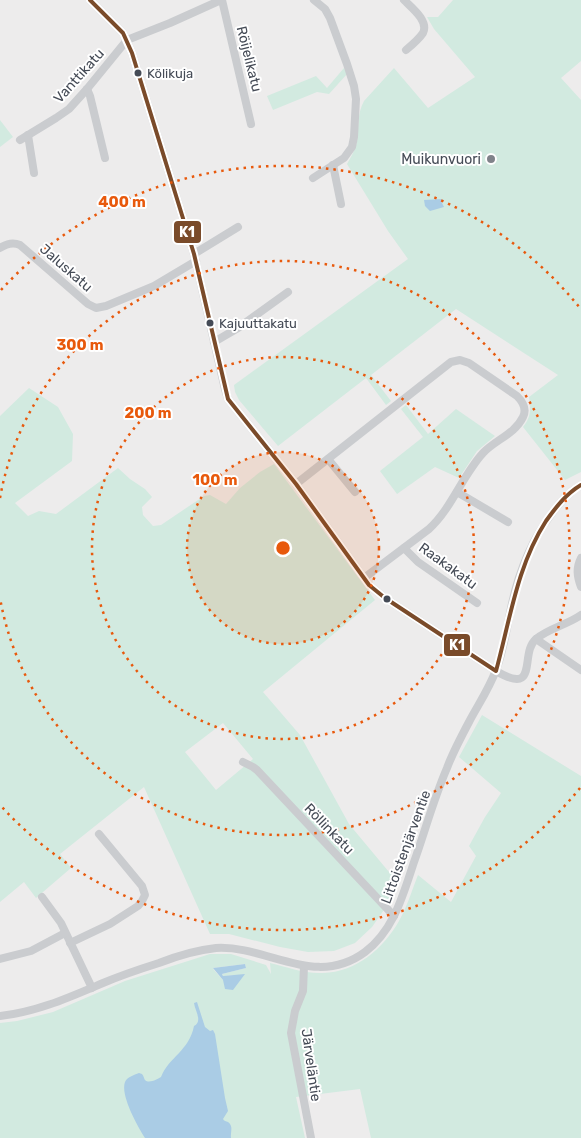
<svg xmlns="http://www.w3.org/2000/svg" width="581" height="1138" font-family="Rubik,sans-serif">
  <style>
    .green { fill: #d2eae0; fill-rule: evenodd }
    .water { fill: #aacce5 }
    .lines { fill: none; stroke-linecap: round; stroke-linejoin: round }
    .minor { stroke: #cacccf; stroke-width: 8 }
    .bus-1-casing { stroke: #fff; stroke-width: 8 }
    .bus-1 { stroke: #7a4b2a; stroke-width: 4 }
    .ring { fill: none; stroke: #e8590c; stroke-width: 2.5; stroke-dasharray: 2.5 5 }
    .bus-dot { fill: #454b56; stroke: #fff; stroke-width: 2 }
    .poi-dot { fill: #80838a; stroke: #fff; stroke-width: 2 }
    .labels { text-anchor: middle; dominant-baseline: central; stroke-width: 4; stroke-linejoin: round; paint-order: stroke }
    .bus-label { font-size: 13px; fill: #454b56; stroke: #fff; text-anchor: start }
    .street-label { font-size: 14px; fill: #454b56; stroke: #fff }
    .poi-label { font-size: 14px; fill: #454b56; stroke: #fff; text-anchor: end }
    .centre { fill: #e8590c; stroke: #fff; stroke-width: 2.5 }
    .ring-label { font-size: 15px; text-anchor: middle; font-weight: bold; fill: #e8590c; stroke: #fff; stroke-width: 4; stroke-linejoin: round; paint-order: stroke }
    .line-badge { stroke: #fff; stroke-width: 2 }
    .badge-label { font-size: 14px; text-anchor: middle; font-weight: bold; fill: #fff }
  </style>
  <rect width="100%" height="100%" fill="#edecec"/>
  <g class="green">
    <path d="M453 0H581V61L561 78 581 100V472L565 480 523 427C531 417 531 410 529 397L558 375 456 309 371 375 391 401 386 405 366 378 278 446 239 400 235 392 234 385 408 259 388 231 347 164C351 157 355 150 357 142 359 128 357 113 364 101L394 68 428 108 475 77 434 29 427 17H438Z"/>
    <path d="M344 68 347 74 329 94 317 92 273 110 267 96 316 76 327 88Z"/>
    <path d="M0 120 13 137 0 147Z"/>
    <path d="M29 388 58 407 73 434 72 461 15 503 28 516 39 511 56 514 118 468 130 479 145 489 152 497 142 507 143 515 153 526 161 525 204 496 210 495 226 504 240 488 260 472 274 464 375 600 263 692 300 735 349 824 389 872 401 871 388 904 372 927 355 943 334 951 308 952 280 947 229 934H210L144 787 60 854 71 868 36 898 24 882 0 902V416ZM223 723 253 759 216 790 185 752Z"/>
    <path d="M406 405 428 434 456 409 495 436 477 451 459 478 435 467 397 494 380 471 423 437 401 409Z"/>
    <path d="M482 715 581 776V1138H371L360 1089 296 1097 305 1138H0V1023L17 1021 53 1012 125 981 210 954H231L266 965 271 974 270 963C287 967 305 974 323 973 356 972 383 949 399 921 407 907 412 890 418 875L451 902 476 856 469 846 485 817 501 793 459 757ZM245 964 246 968 222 974 223 976 238 975 223 980 214 970 213 968Z"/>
  </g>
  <g class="water">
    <path d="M442 199V203L444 207 430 211 425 206 424 200Z"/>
    <path d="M245 964 246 968 222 974 223 976 245 974 233 990 225 989 223 980 213 968Z"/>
    <path d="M197 1002 205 1027 210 1031 213 1030 215 1034 225 1098 228 1111 223 1119C224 1121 226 1121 228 1122 234 1126 230 1133 231 1138H145C138 1127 120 1095 125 1082 127 1077 134 1075 139 1073L142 1074C144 1076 144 1079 145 1080 149 1084 158 1079 161 1077 169 1057 189 1051 194 1026 203 1021 195 1011 194 1003Z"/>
  </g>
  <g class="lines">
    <g class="minor">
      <path d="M90 0 123 33 132 53 194 254 225 389 228 399 296 484 369 585 385 598 496 671C540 697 519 653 536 639 549 628 567 625 581 615"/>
      <path d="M222 0 251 124"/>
      <path d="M404 0C412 8 429 21 423 33 419 39 412 45 406 50"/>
      <path d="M87 89 90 96 105 158"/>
      <path d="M28 135 34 173"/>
      <path d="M20 140 56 118 69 109 87 89 127 40 170 23 221 0"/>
      <path d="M333 165 341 204"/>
      <path d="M313 178 344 158 352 147 354 137 356 99 354 86 347 64 330 18 325 9 314 0"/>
      <path d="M0 248C6 244 13 242 20 245L88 304 96 308 106 306 154 286 196 261"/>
      <path d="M194 254 238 227"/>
      <path d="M214 342 238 328 288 292"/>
      <path d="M328 459 355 492"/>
      <path d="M296 484 451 362 460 360 469 363 517 396C523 402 527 409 523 417 515 434 495 440 483 453 462 476 452 508 429 529L364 578"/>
      <path d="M457 492 508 522"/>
      <path d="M404 548 418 562 477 603"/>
      <path d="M581 558C576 568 577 576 581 587"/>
      <path d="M536 639 581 670"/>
      <path d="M243 762 253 767 257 770 394 916"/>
      <path d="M42 897 61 923 92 988"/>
      <path d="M70 943 110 924 138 906 142 901 145 895 142 886 99 834"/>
      <path d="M0 959 31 951 65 933"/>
      <path d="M304 966 303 991 295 1011 291 1033 311 1138"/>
      <path d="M0 1016C37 1012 70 997 103 983 122 975 140 969 159 963 177 956 197 950 216 948 268 945 315 989 365 952 394 930 403 895 414 862 425 831 434 798 447 768 453 752 461 737 469 722 478 705 489 689 496 670 503 652 506 632 510 613 517 577 530 542 552 513 560 502 569 492 581 485"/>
    </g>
    <defs>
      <path id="bus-1" d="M90 0 123 33 132 53 194 254 228 399 296 484 369 585 385 598 496 671C510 620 517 566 546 521 556 507 566 494 581 485"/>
    </defs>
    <use href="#bus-1" class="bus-1-casing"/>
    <use href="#bus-1" class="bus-1"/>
  </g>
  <circle cx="283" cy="548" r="96" fill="#e8590c" fill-opacity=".12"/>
  <g class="ring">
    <circle cx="283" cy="548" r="96"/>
    <circle cx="283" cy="548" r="191"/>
    <path d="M0 498A287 287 0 1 1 0 598"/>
    <path d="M580 788A382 382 0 0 1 1 806M1 290A382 382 0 0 1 580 308"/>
  </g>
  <g class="bus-dot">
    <circle cx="138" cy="73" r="4.5"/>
    <circle cx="210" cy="323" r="4.5"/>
    <circle cx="387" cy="599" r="4.5"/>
  </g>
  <circle class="poi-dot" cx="491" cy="159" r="5"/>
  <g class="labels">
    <g class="bus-label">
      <text x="147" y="73">Kölikuja</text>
      <text x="219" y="323">Kajuuttakatu</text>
    </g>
    <g class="street-label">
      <text transform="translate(249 59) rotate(76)">Röijelikatu</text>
      <text transform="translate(79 76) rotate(-48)">Vanttikatu</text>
      <text transform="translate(66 268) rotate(41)">Jaluskatu</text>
      <text transform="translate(448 566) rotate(36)">Raakakatu</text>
      <text transform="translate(329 829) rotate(46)">Röllinkatu</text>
      <text transform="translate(406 847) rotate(-70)">Littoistenjärventie</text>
      <text transform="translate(311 1065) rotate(82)">Järveläntie</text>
    </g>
    <g class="poi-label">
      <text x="481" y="159">Muikunvuori</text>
    </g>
  </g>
  <circle cx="283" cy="548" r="8" class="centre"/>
  <g class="ring-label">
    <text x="122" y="207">400 m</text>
    <text x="80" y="350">300 m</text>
    <text x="148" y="418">200 m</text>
    <text x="215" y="485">100 m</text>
  </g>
  <g class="line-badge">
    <rect x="173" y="220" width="29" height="24" rx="5" fill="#7a4b2a"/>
    <rect x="443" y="633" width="28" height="24" rx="5" fill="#7a4b2a"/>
  </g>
  <g class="badge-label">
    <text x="187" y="237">K1</text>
    <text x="457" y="650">K1</text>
  </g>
</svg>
